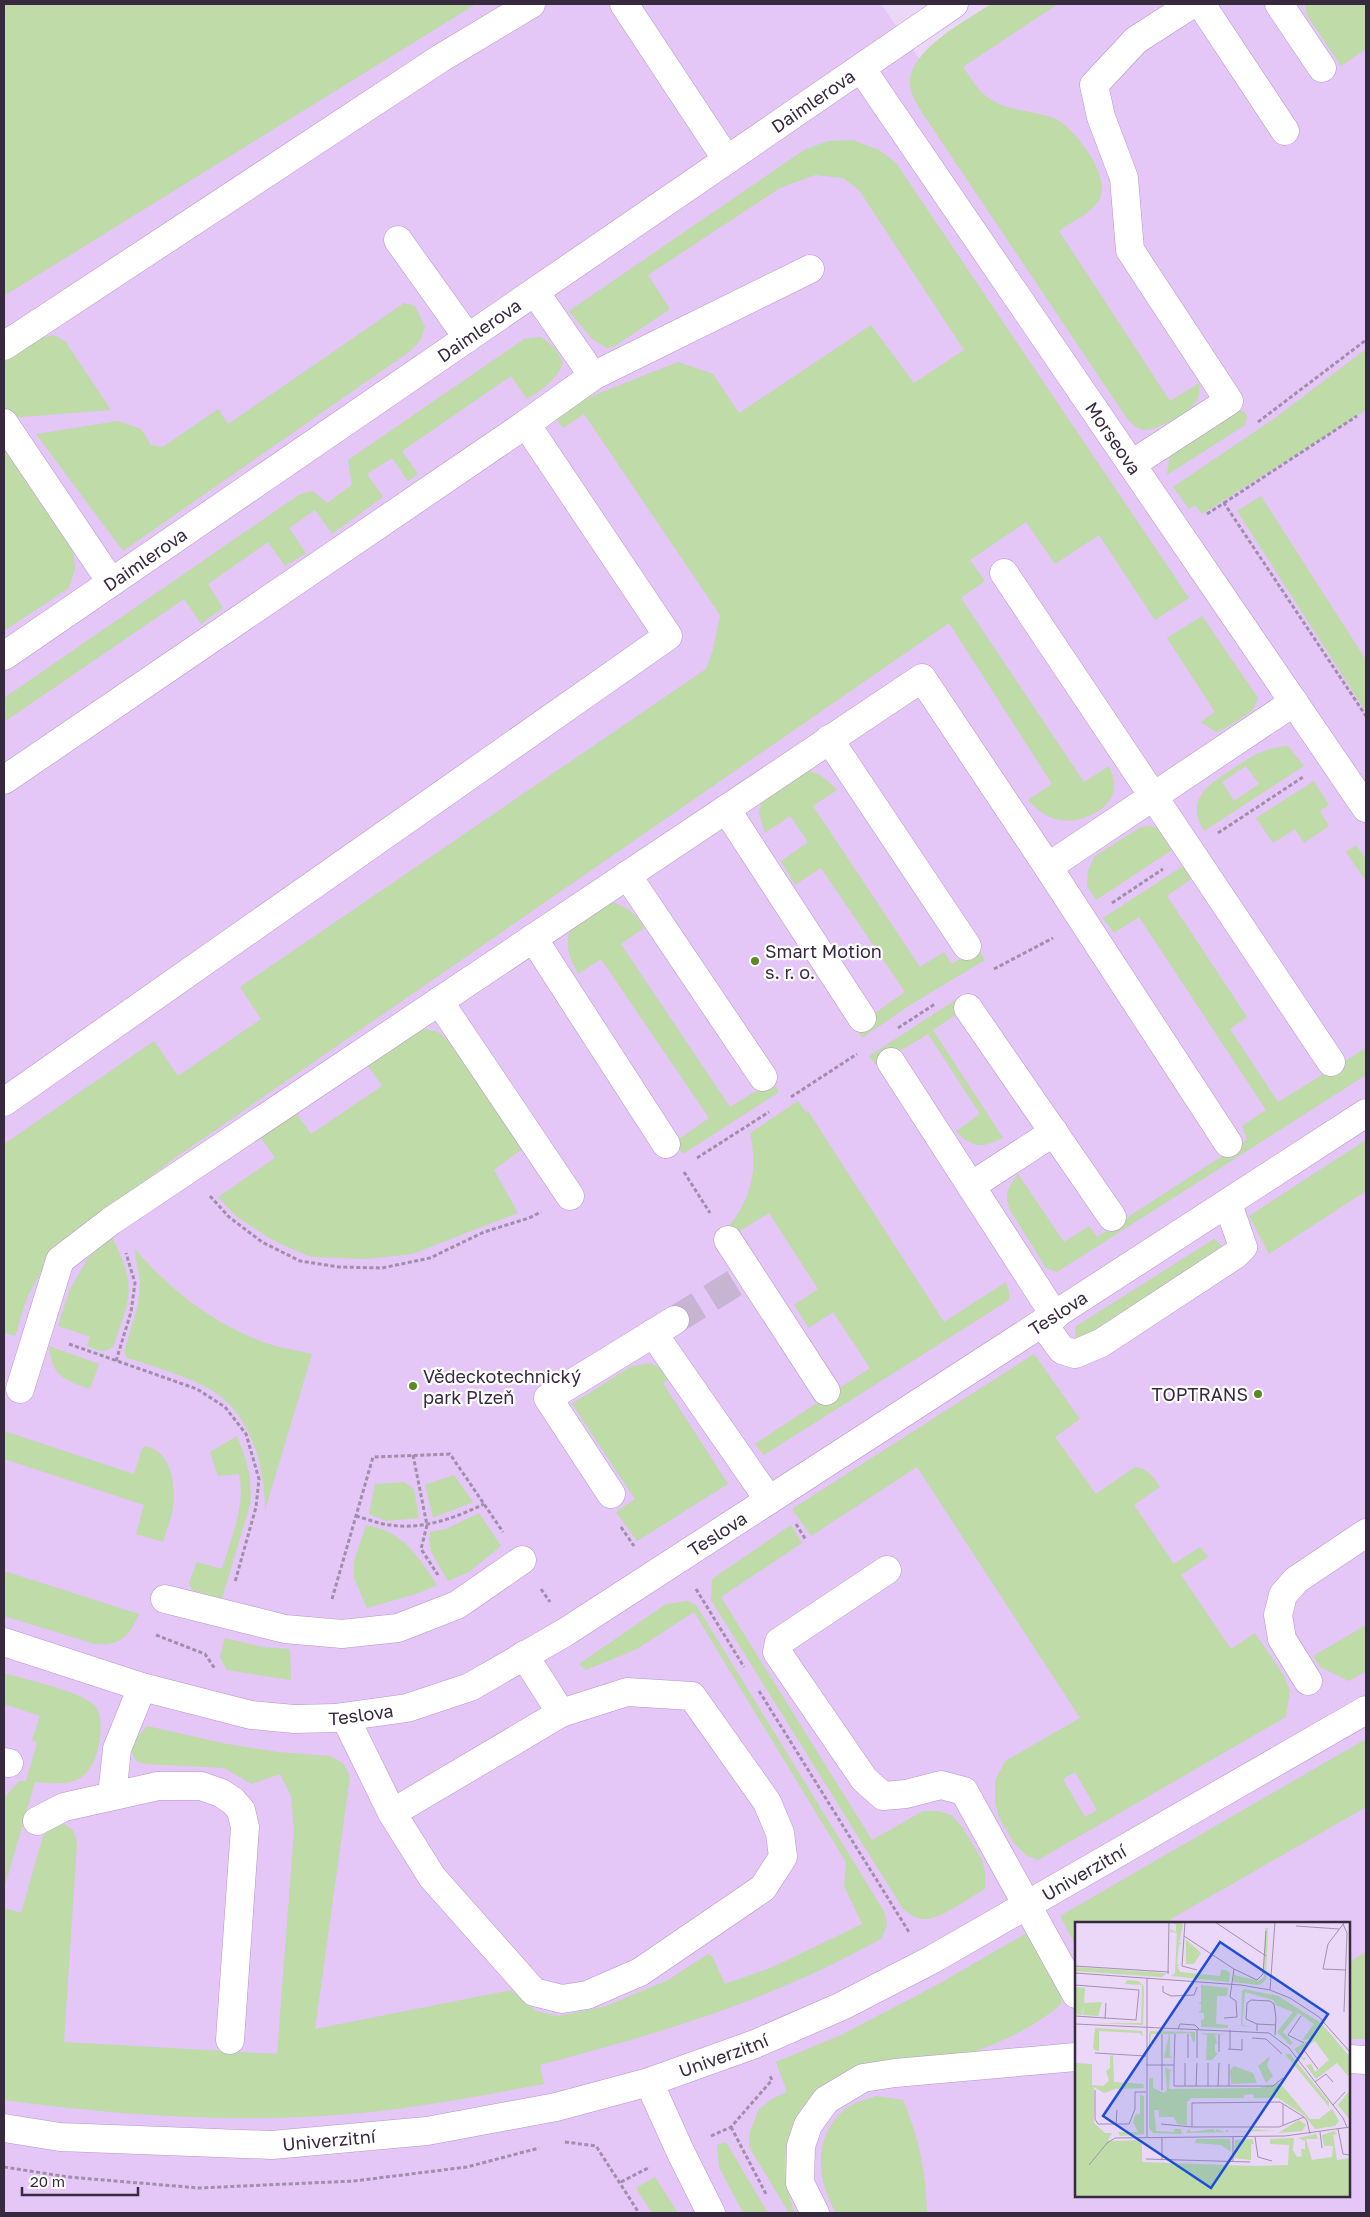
<svg xmlns="http://www.w3.org/2000/svg" width="1370" height="2217" font-family="'Golos Text',sans-serif">
  <style>
    .built { fill: #e4c6f7; fill-rule: evenodd }
    .green { fill: #bedba8; fill-rule: evenodd }
    .lines { fill: none; stroke-linecap: round; stroke-linejoin: round }
    .minor-tunnel { stroke: #c7b4d3; stroke-width: 28; stroke-dasharray: 28 14; stroke-linecap: butt }
    .minor-casing { stroke: #b696ca; stroke-width: 29 }
    .path { stroke: #a08eaa; stroke-width: 3; stroke-dasharray: 4 2.5; stroke-linecap: butt }
    .minor { stroke: #fff; stroke-width: 28 }
    .poi-dot { fill: #598b22; stroke: #fff; stroke-width: 2 }
    .labels { text-anchor: middle; dominant-baseline: central; stroke-width: 4.5; stroke-linejoin: round; paint-order: stroke }
    .street-label { font-size: 18px; fill: #372a3f; stroke: #fff }
    .poi-label { font-size: 18px; fill: #372a3f; stroke: #fff; text-anchor: start }
    .inset-road { fill: none; stroke: #a392ae; stroke-width: 1 }
    .view { fill: #1d4ed8; fill-opacity: 0.15; stroke: #1d4ed8; stroke-width: 2.5 }
    .inset-edge { fill: none; stroke: #372a3f; stroke-width: 2.5 }
  </style>
  <rect width="100%" height="100%" fill="#ebd7f8"/>
  <path class="built" d="M379 4H881L934 80 1044 4H1366V2213H4V237ZM1076 1923H1349V2196H1076Z"/>
  <g class="green">
    <path d="M4 4H476L4 296Z"/>
    <path d="M991 4H1058L963 67C971 78 978 92 990 99 1009 112 1035 110 1056 119 1075 129 1111 176 1100 198 1093 213 1072 221 1059 231L1170 401 1199 383C1200 390 1200 396 1196 402 1190 412 1157 430 1145 430 1138 429 1133 425 1128 420L921 111C916 102 910 93 910 83 910 49 966 21 991 4Z"/>
    <path d="M1305 4H1366V49L1341 66 1307 15Z"/>
    <path d="M853 140 879 150 896 163 1189 598 1155 620 1099 535 1055 564 1026 522 970 560 985 581 961 598 1084 782 1109 766C1113 775 1116 783 1113 793 1108 811 1078 824 1061 820 1046 818 1038 810 1028 800L1052 784 949 623 172 1160C128 1195 53 1241 30 1292 23 1306 20 1322 15 1336L4 1333V1144L154 1041 178 1076 261 1019 240 987 706 669 713 650 720 615 584 414 563 428 555 417 582 400 678 362 713 374 739 413 871 325 914 383 964 350 859 190 843 178 815 175 780 188 648 275 670 309 615 346 607 348 592 339 569 311 804 150 828 141Z"/>
    <path d="M404 303 415 306 425 327 420 341 409 352 123 551 36 434 118 421 141 429 151 445 163 447 218 409 228 424Z"/>
    <path d="M54 335 65 341 111 410 10 418 4 409V361L34 340Z"/>
    <path d="M541 337 556 349 563 364C556 380 542 390 527 399L511 376 402 451 418 474 408 481 392 458 367 474 383 497 332 534 315 510 289 528 306 553 285 566 268 542 208 584 223 608 201 624 184 599 4 722V698L300 494 313 491 327 503 352 485 348 460 524 339Z"/>
    <path d="M1366 349V410L1202 514 1195 505 1189 509 1173 487 1275 418Z"/>
    <path d="M1238 410 1245 412 1247 417 1245 425 1167 475 1169 459 1176 450Z"/>
    <path d="M4 444 73 547 75 569 69 588 4 631Z"/>
    <path d="M1261 496 1366 660V712L1237 511Z"/>
    <path d="M1202 616 1258 698 1253 710 1226 728 1216 732 1201 722 1215 712 1167 638Z"/>
    <path d="M1288 746 1304 766 1204 831C1185 801 1207 785 1231 770 1252 756 1262 748 1288 746ZM1246 766 1259 784 1234 801 1222 782Z"/>
    <path d="M805 769C819 773 827 779 837 790L813 806 920 967 944 952 952 964 977 947 985 960 910 1005 862 1038 855 1027 905 992 821 868 795 885 781 861 808 842 790 816 765 833 759 813 762 799Z"/>
    <path d="M1314 781 1329 805 1320 811 1329 826 1304 843 1295 829 1273 843 1256 818Z"/>
    <path d="M1149 826 1158 828 1172 850 1096 900 1087 886 1088 871 1095 856 1141 827Z"/>
    <path d="M1356 845 1366 859V881L1346 852Z"/>
    <path d="M1183 866 1191 879 1167 896 1247 1017 1230 1029 1278 1102 1366 1048V1075L1057 1272 1046 1268 1010 1210C1004 1193 1008 1188 1018 1174L1064 1242 1089 1226 1097 1237 1247 1140 1242 1126 1266 1110 1139 917 1114 933 1103 918Z"/>
    <path d="M611 902C628 907 635 913 644 928L621 944 730 1107 772 1081 779 1092 683 1154 675 1142 709 1118 601 959 578 974C569 956 565 948 570 928Z"/>
    <path d="M957 999 964 1009 933 1030 1003 1138C981 1148 973 1149 956 1131L980 1114 928 1034 876 1065 869 1056Z"/>
    <path d="M424 1029 438 1032 453 1045 522 1149 494 1170 518 1213 412 1254 366 1259 311 1257 274 1241 237 1217 218 1197 275 1158 259 1135 295 1111 311 1134 382 1086 366 1063 407 1035Z"/>
    <path d="M798 1101 806 1112 808 1111 944 1322 1006 1282 1009 1292V1300L764 1455 755 1444 870 1368 833 1312 809 1328 794 1305 818 1289 769 1213 735 1234 729 1226C752 1198 758 1168 750 1133Z"/>
    <path d="M1366 1140V1191L1269 1254 1249 1216Z"/>
    <path d="M112 1237C137 1287 131 1296 113 1347 104 1354 97 1350 87 1346L90 1337 58 1326 70 1289 88 1258Z"/>
    <path d="M1214 1239 1224 1247 1076 1342 1075 1327Z"/>
    <path d="M134 1248C169 1289 212 1323 263 1342 278 1348 296 1350 312 1354L265 1510C265 1464 250 1410 206 1387 185 1376 150 1365 127 1358L124 1352 138 1305 140 1282Z"/>
    <path d="M49 1346 99 1364 90 1389C63 1380 52 1376 49 1346Z"/>
    <path d="M1034 1354 1080 1419 1055 1437 1096 1494 1135 1467C1148 1468 1153 1477 1160 1487L1134 1505 1174 1564 1200 1547 1208 1557 1181 1575 1231 1649 1255 1633 1283 1674 1290 1690 1286 1717 1038 1860 1026 1855 1013 1842 999 1817 995 1803V1781L1005 1761 1080 1718 917 1467 811 1536 792 1509ZM1075 1772 1097 1810 1085 1817 1063 1779Z"/>
    <path d="M650 1363 662 1369 670 1378 663 1383 728 1484 637 1541 616 1512 635 1499 572 1404 630 1367Z"/>
    <path d="M4 1431 134 1474 142 1449 145 1446C172 1451 176 1486 173 1508 171 1519 166 1531 163 1542L136 1534 144 1505 4 1459Z"/>
    <path d="M237 1436 245 1457 250 1477 251 1501 222 1599 192 1590 189 1583 197 1562 222 1569C231 1539 246 1505 239 1474L218 1476 210 1452Z"/>
    <path d="M454 1475 473 1502 433 1518 425 1485Z"/>
    <path d="M404 1482 414 1489 419 1518 387 1521 369 1514 375 1484Z"/>
    <path d="M479 1513 501 1546 469 1572 448 1581C440 1566 425 1549 430 1532L446 1529Z"/>
    <path d="M366 1525C404 1532 417 1555 437 1585L416 1594 367 1608 354 1578V1561Z"/>
    <path d="M791 1525 802 1543 721 1597 872 1840 923 1811H938L951 1815 963 1828 982 1860 985 1872V1889C970 1897 940 1920 924 1919 915 1919 910 1914 903 1909L711 1600 712 1579Z"/>
    <path d="M4 1571 139 1614C129 1636 121 1646 95 1644L4 1616Z"/>
    <path d="M687 1601 696 1605 885 1913 887 1926 881 1939C849 1956 816 1973 782 1987 705 2020 622 2043 540 2065L544 2084C483 2095 423 2107 361 2113 241 2124 123 2116 4 2100V1908L21 1913 43 1836 54 1826 64 1824 73 1830 77 1843 64 2042 277 2054 294 1831 291 1796 280 1774 252 1784 224 1768 145 1764 136 1761 129 1747 147 1726 227 1744 278 1752 330 1756 344 1764 350 1777 315 2029 511 1990 536 2011 559 2016 606 2006 668 1980 708 1954 712 1956 725 1984 773 1967 862 1924 844 1886 846 1862 694 1612 637 1649 586 1670 579 1664 666 1604Z"/>
    <path d="M1366 1625V1671L1349 1681 1320 1667 1313 1656Z"/>
    <path d="M225 1638 262 1647 290 1649 291 1680 227 1670 220 1657Z"/>
    <path d="M4 1673C26 1680 78 1690 94 1705 107 1718 99 1761 86 1773 74 1787 51 1783 35 1782L4 1889V1798L19 1781H26L37 1743 32 1740 40 1716 4 1704Z"/>
    <path d="M1366 1739V1807L1171 1919 1173 1923H1076V1946L1060 1916Z"/>
    <path d="M1025 1934 1030 1937 1061 1990V2004C1038 2026 984 2052 953 2057 941 2060 928 2060 915 2061 897 2062 876 2061 858 2066 849 2069 840 2075 832 2080 784 2110 775 2164 795 2213H789L749 2147 750 2131 759 2109 772 2099 787 2092 776 2062 841 2035 935 1986Z"/>
    <path d="M1366 1952V2039H1349V1962Z"/>
    <path d="M876 2096 903 2100C919 2137 926 2173 927 2213H836C817 2179 812 2139 844 2110 851 2103 866 2100 876 2096Z"/>
    <path d="M726 2142 768 2213H743L719 2167 717 2145Z"/>
    <path d="M655 2177 678 2213H652L636 2188Z"/>
  </g>
  <g class="lines">
    <path class="minor-tunnel" d="M675 1320 738 1281"/>
    <defs>
      <g id="minor">
        <path d="M624 4 727 160"/>
        <path d="M1201 4 1285 131"/>
        <path d="M1279 4 1322 68"/>
        <path id="s1" d="M861 68 1366 808"/>
        <path d="M398 240 468 338"/>
        <path d="M535 292 593 376"/>
        <path d="M4 346 441 58 531 4"/>
        <path d="M4 423 111 582"/>
        <path d="M526 424 593 376 810 269"/>
        <path d="M1132 464 1229 401 1130 250 1124 178 1101 117 1094 85 1136 40 1192 4"/>
        <path d="M1004 573 1331 1062"/>
        <path id="s2" d="M4 656 954 4"/>
        <path d="M829 739 967 946"/>
        <path d="M4 780 526 424 668 636 4 1102"/>
        <path d="M726 809 862 1018"/>
        <path d="M1048 867 1228 1143"/>
        <path d="M627 875 763 1077"/>
        <path d="M533 938 666 1144"/>
        <path d="M439 1001 570 1196"/>
        <path d="M968 1008 1112 1217"/>
        <path d="M891 1062 1055 1316"/>
        <path d="M971 1186 1054 1132"/>
        <path d="M728 1240 826 1391"/>
        <path d="M1043 1324 1062 1350 1075 1354 1101 1343 1235 1255 1243 1247 1228 1204"/>
        <path d="M653 1333 769 1500"/>
        <path d="M20 1389 60 1260 111 1221 922 678 1048 867 1294 702"/>
        <path d="M611 1494 548 1398 675 1320"/>
        <path d="M887 1570 779 1642 777 1652 864 1779 883 1796 906 1794 941 1785 964 1791 1076 1994"/>
        <path d="M165 1599 285 1629 342 1634 398 1628 457 1605 522 1560"/>
        <path id="s3" d="M4 1642 142 1687 251 1715 294 1719 335 1718 407 1708 470 1687 564 1633 1366 1113"/>
        <path d="M1308 1681 1282 1639 1278 1615 1283 1595 1296 1580 1366 1533"/>
        <path d="M345 1717 392 1813 432 1877 534 1992 562 1999 587 1995 640 1972 763 1888 783 1857 780 1833 767 1802 692 1696 627 1692 561 1713 524 1655"/>
        <path d="M4 1762 9 1763"/>
        <path d="M112 1796 117 1749 142 1687"/>
        <path d="M392 1813 561 1713"/>
        <path d="M37 1821 64 1807 158 1786H201L221 1793 233 1801 241 1810 245 1827 230 2040"/>
        <path d="M1349 2059 1366 2060"/>
        <path d="M649 2082 680 2151 711 2213"/>
        <path id="s4" d="M4 2128 60 2137 272 2145 427 2131 556 2107 649 2082 755 2044 842 2006 933 1959 1366 1710"/>
        <path d="M815 2213 800 2183 801 2146 808 2125 826 2100 863 2078 895 2073 1076 2057"/>
      </g>
    </defs>
    <use href="#minor" class="minor-casing"/>
    <g class="path">
      <path d="M1258 422 1366 340"/>
      <path d="M1224 503 1357 416"/>
      <path d="M1207 514 1224 503 1366 716"/>
      <path d="M1218 833 1303 777"/>
      <path d="M1112 903 1163 869"/>
      <path d="M994 969 1053 938"/>
      <path d="M898 1028 935 1004"/>
      <path d="M791 1097 857 1054"/>
      <path d="M697 1158 769 1112"/>
      <path d="M684 1172 710 1213"/>
      <path d="M210 1196 229 1217 262 1242 300 1261 339 1267 382 1268 430 1258 484 1232 529 1218 541 1212"/>
      <path d="M69 1344 197 1389 225 1407 246 1434 259 1479 256 1507 235 1582"/>
      <path d="M116 1361 131 1312 135 1283 126 1253"/>
      <path d="M413 1455 427 1525 421 1549 438 1575"/>
      <path d="M356 1516C367 1519 379 1524 390 1525 423 1530 455 1518 484 1504"/>
      <path d="M796 1524 806 1540"/>
      <path d="M621 1527 634 1546"/>
      <path d="M541 1589 550 1602"/>
      <path d="M696 1589 744 1667"/>
      <path d="M332 1599 373 1457 450 1454 503 1532"/>
      <path d="M156 1635 205 1654 215 1669"/>
      <path d="M759 1691 909 1932"/>
      <path d="M731 2127 766 2194"/>
      <path d="M711 2136 731 2127 772 2080 770 2076"/>
      <path d="M565 2142 596 2146 639 2213"/>
      <path d="M4 2167 68 2177 199 2188 354 2181 467 2167 539 2148"/>
      <path d="M621 2182 650 2167"/>
    </g>
    <use href="#minor" class="minor"/>
  </g>
  <g class="poi-dot">
    <circle cx="755" cy="961" r="5"/>
    <circle cx="413" cy="1386" r="5"/>
    <circle cx="1258" cy="1394" r="5"/>
  </g>
  <g class="labels">
    <g class="street-label">
      <text stroke="none"><textPath href="#s2" startOffset="981">Daimlerova</textPath></text>
      <text stroke="none"><textPath href="#s2" startOffset="576">Daimlerova</textPath></text>
      <text stroke="none"><textPath href="#s1" startOffset="448">Morseova</textPath></text>
      <text stroke="none"><textPath href="#s2" startOffset="171">Daimlerova</textPath></text>
      <text stroke="none"><textPath href="#s3" startOffset="1178">Teslova</textPath></text>
      <text stroke="none"><textPath href="#s3" startOffset="772">Teslova</textPath></text>
      <text stroke="none"><textPath href="#s3" startOffset="368">Teslova</textPath></text>
      <text stroke="none"><textPath href="#s4" startOffset="1136">Univerzitní</textPath></text>
      <text stroke="none"><textPath href="#s4" startOffset="731">Univerzitní</textPath></text>
      <text stroke="none"><textPath href="#s4" startOffset="326">Univerzitní</textPath></text>
    </g>
    <g class="poi-label">
      <text x="765" y="951">Smart Motion<tspan x="765" dy="21">s. r. o.</tspan></text>
      <text x="423" y="1376">Vědeckotechnický<tspan x="423" dy="21">park Plzeň</tspan></text>
      <text x="1248" y="1394" text-anchor="end">TOPTRANS</text>
    </g>
  </g>
  <g transform="translate(1075 1922)">
    <rect width="275" height="275" fill="#ebd7f8"/>
    <path d="M105 0 108 3 104 21H107L104 23 102 42 105 43 102 44 105 50 145 54 146 48H151L155 51 154 60 96 54 100 51 102 11 96 10 95 7 101 10V2L96 1ZM190 6H193L191 58 184 63 158 60 159 53 184 59 189 55ZM111 18 126 31 119 42H111ZM0 45 90 51 91 52 87 55 0 49ZM52 58 63 59 69 64 68 103 20 101H66L67 63 50 62ZM126 63 153 66 152 74H142L141 102 153 103V106L126 105V98L129 97V91L123 90 126 88V82L123 81 126 80ZM0 65 10 66 9 81 27 80 23 94 8 93 9 82 7 93 0 92ZM169 67 203 74 246 101 275 135V156L262 141 241 157 231 143 236 142 240 150 254 138 240 119 224 129 228 136 231 135 229 139 219 127 236 117 227 118 239 102 223 91 208 110 218 121 215 123 202 110 218 90 201 83 198 78 170 70 167 103 178 105 167 104 166 103 167 69ZM20 106 67 109 68 114 64 111 24 109V129H22L18 126ZM76 109 120 110V119L118 120 115 111 95 112V134L98 136H89L94 112H76L74 128V112ZM125 111 153 112 140 113 142 122H140V130L143 131 137 138H131L132 113ZM210 132H215L254 180V185ZM38 133 39 160 68 162 69 166 40 167 29 171 19 165V201L30 211H37L33 218 35 219 67 218V240L176 244V238L159 236 160 218 177 217 179 222H176V244L213 243 214 223 195 222V217L219 216 218 228 222 235 227 234 226 227H230V219L223 216 241 212 243 217H231L237 238 257 235 258 224H249L247 213 259 209 262 212 258 213 262 238 275 236V275H0V141L17 142V163L28 164 34 159 31 149 35 146V134ZM195 134 192 144 198 154 191 161 183 144ZM159 144 178 151 182 161 156 162 155 148ZM90 145 97 149H95L94 167 184 166 205 161 235 197H244L257 187 264 199 260 204 240 207 229 193 203 176H179L178 172 169 173V176H116L112 180V203L102 202 99 195H84V188H79L81 209 99 210V207H106L107 212 78 211 74 206V156H78V166L89 171 92 168ZM275 168V198L263 183ZM62 172 69 174V212L45 214 43 210H63L58 200 60 193 65 192V173ZM224 198 231 203 227 209 203 211ZM114 207 116 210 138 207 141 210V207L150 210 153 207V210L175 209V207L202 209 111 211ZM121 217H155L156 230 146 223 120 221Z" fill="#bedba8"/>
    <path class="inset-road" d="M110 0 107 44 122 48M140 0 191 34M269 1 253 22 248 47 271 48M268 2 272 11 269 90M221 4 264 7M109 14 159 47 182 58 188 52 191 9M0 44 94 50M0 51 166 63 195 68 215 76 244 95 275 130M93 52 94 0M0 63 64 68 61 98 0 94M88 64V70L96 74 119 73 122 65M195 68 200 0M226 94 213 113 229 121M149 96 162 95 161 79 155 75 159 47M30 97 31 81M0 102 194 111 214 126 268 196 272 205M182 102 201 103M103 107 105 102 120 103 124 107M155 108V127M182 109V102L171 97 172 81 176 78 195 79 199 82 201 96 200 113M113 112V136M177 116 191 117 207 132M153 127 167 128V117M228 127 243 147M144 130V113M20 131 71 134M122 136V107M154 142V164M71 143H99V164H198L208 156M99 143 100 112M240 160 251 152 258 160M110 164V141M121 164 122 141M133 164V141M143 164 144 141M20 168V197L23 202H54L60 187V170H71M87 168V112M208 182V203M258 183 270 170M229 195 204 205H117V181L205 180 229 195 232 199 235 212M86 202 117 205M41 203 42 188M263 207 268 232 275 233M245 210 247 226M72 215V56M158 215V239M180 215 183 235 197 239M71 237 175 240M87 238V215M14 243 32 221 40 216 210 214 275 205"/>
    <path class="view" d="M145 20 253 92 136 266 28 194Z"/>
    <rect width="275" height="275" class="inset-edge"/>
  </g>
  <rect width="1370" height="2217" fill="none" stroke="#372a3f" stroke-width="10"/>
  <path d="M22 2187v8h116v-8" fill="none" stroke="#372a3f" stroke-width="2.5"/>
  <text x="30" y="2187" font-size="15" fill="#372a3f" stroke="#ffffff" stroke-width="4" paint-order="stroke">20 m</text>
</svg>
